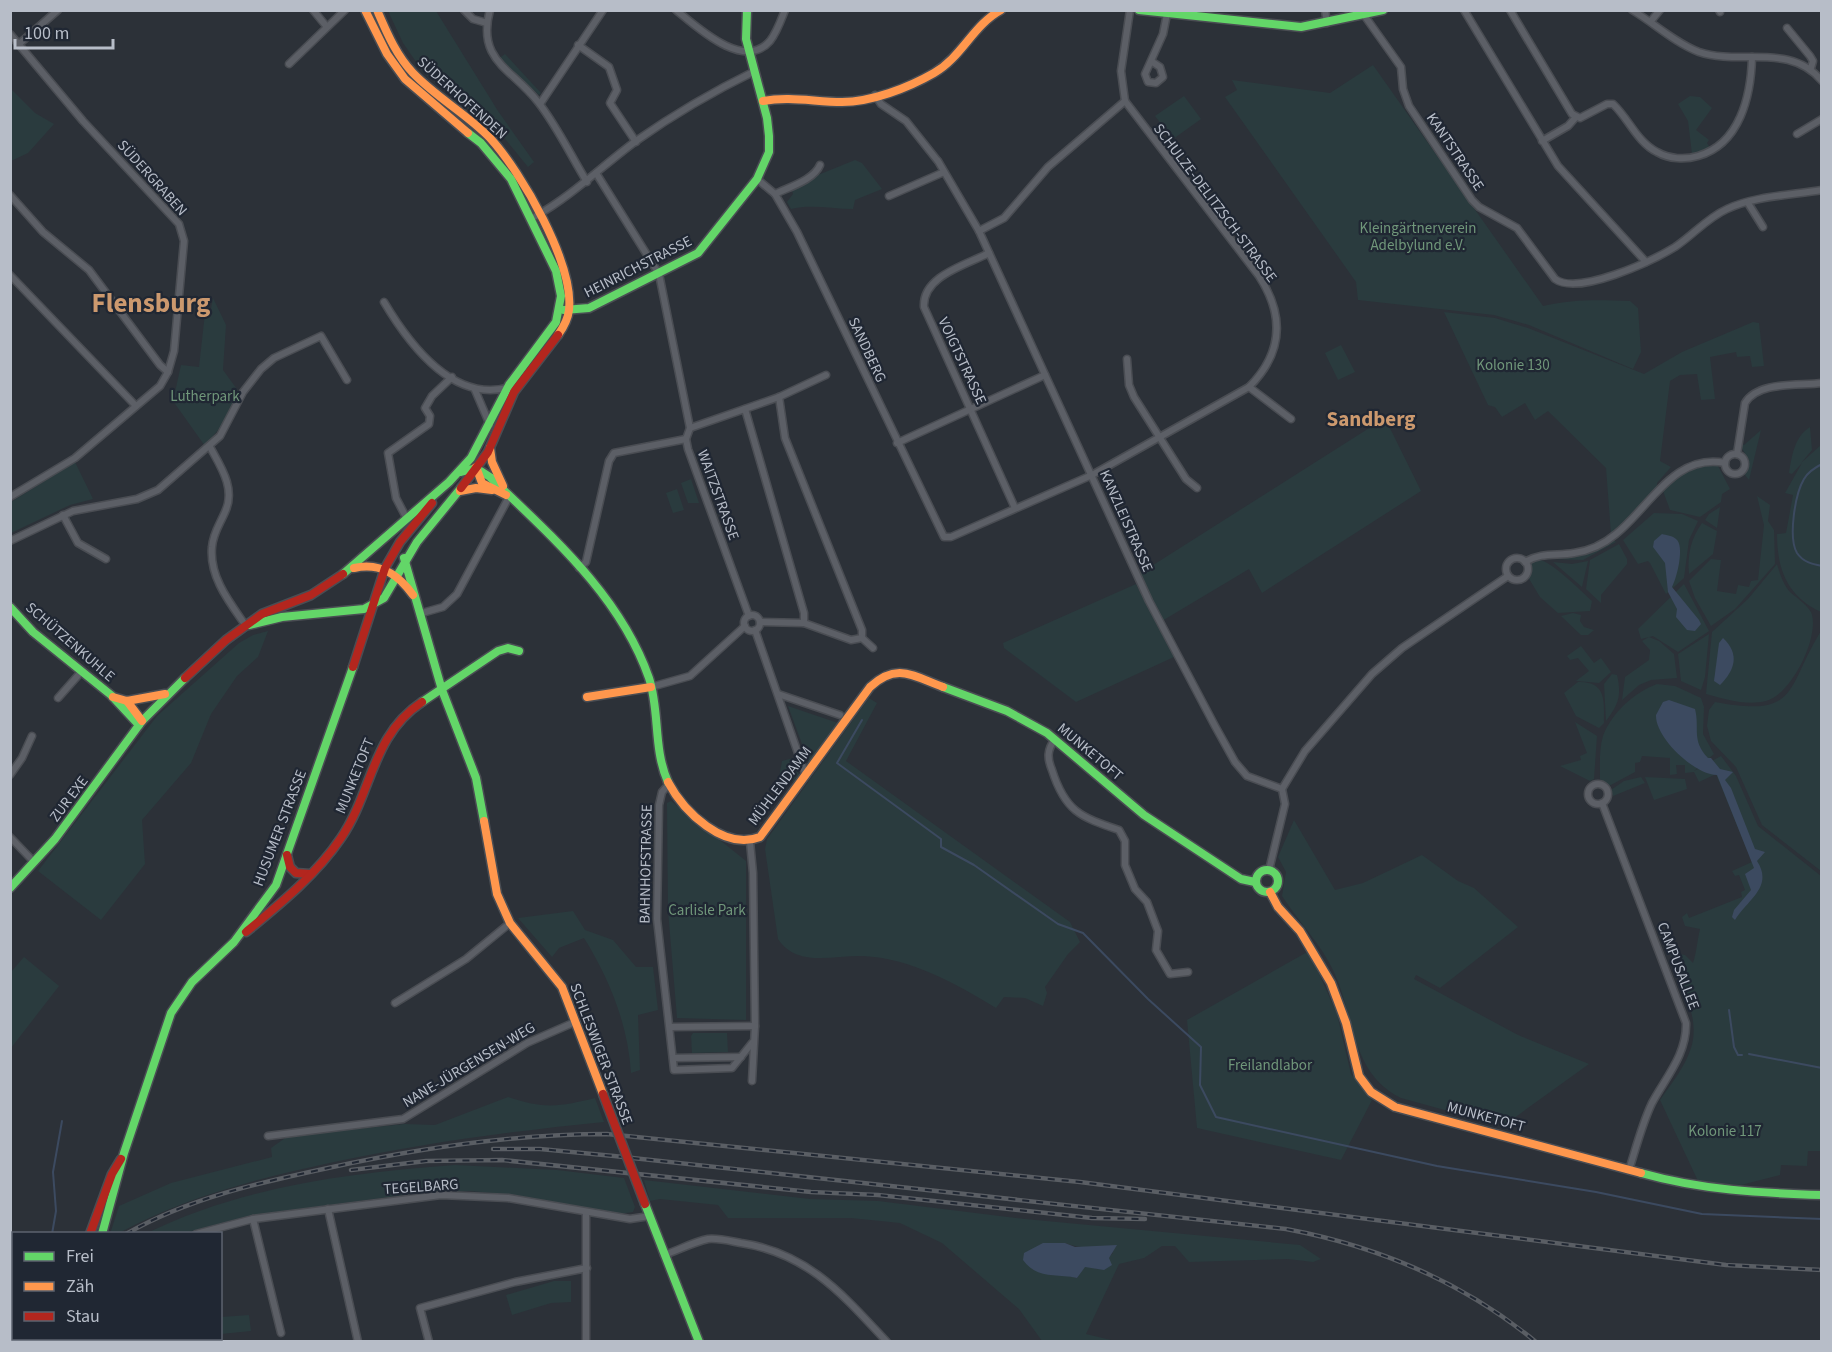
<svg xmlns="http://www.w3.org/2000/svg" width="1832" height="1352" font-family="'Source Sans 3',sans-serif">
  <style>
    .green { fill: #2a3b3e; fill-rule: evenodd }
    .water { fill: #3c4a60 }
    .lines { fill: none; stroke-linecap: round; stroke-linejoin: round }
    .stream { stroke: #3c4a60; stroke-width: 2 }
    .street-casing { stroke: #4a4d53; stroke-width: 9 }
    .fast-casing { stroke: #4a4d53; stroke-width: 11 }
    .slow-casing { stroke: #4a4d53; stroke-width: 11 }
    .jam-casing { stroke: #4a4d53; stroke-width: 11 }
    .street { stroke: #5c5f66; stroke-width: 6 }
    .fast { stroke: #63d668; stroke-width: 8 }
    .slow { stroke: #ff974d; stroke-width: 8 }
    .jam { stroke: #b3261e; stroke-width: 8 }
    .rail-casing { stroke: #5a5e64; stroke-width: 4.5 }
    .rail { stroke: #202733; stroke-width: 2; stroke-dasharray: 7; stroke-linecap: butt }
    .jam-bridge-casing { stroke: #4a4d53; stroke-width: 11; stroke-linecap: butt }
    .jam-bridge { stroke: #b3261e; stroke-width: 8 }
    .labels { text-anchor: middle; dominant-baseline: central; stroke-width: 4.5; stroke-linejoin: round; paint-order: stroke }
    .street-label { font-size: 15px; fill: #b7bdc8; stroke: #202733 }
    .park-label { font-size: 15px; fill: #70977a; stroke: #202733 }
    .district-label { font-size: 21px; font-weight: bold; fill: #cc996e; stroke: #202733 }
    .town-label { font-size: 27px; font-weight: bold; fill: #cc996e; stroke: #202733 }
  </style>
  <rect width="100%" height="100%" fill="#2c3138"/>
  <g class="green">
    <path d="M388 11H436L498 111 534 162 528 167 497 129 489 126 423 72 403 43Z"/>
    <path d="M505 54 541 93 539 95 498 59Z"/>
    <path d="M1373 65 1543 306C1573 299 1598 300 1630 301L1638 308 1641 352 1633 369 1529 325 1494 315 1358 300 1356 282 1225 97 1237 90 1232 80 1330 93Z"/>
    <path d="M10 88 35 113 54 124 28 153 11 161Z"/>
    <path d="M1184 96 1201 119 1173 139 1155 116Z"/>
    <path d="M1690 96 1700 97 1712 108 1696 130 1709 140 1707 143 1710 148 1692 154 1688 121 1678 104Z"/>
    <path d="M855 160 862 163 882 189 855 200 853 209C832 209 811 204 791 209L787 202 793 194 792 190 818 175Z"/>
    <path d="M213 298 226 325 223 370 239 392 226 420 205 446 173 401 181 365 199 367 205 313 210 314Z"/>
    <path d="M1444 312 1495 318 1528 328 1644 374 1682 352 1753 322 1759 323 1764 366 1752 367 1750 356 1737 357 1736 352 1710 357 1715 399 1701 400 1697 374 1680 375 1670 381 1660 461 1671 467 1657 483V491L1611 534 1606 468 1548 411 1535 420 1525 403 1502 417 1495 407 1488 405Z"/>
    <path d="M1341 345 1355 372 1338 380 1325 353Z"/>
    <path d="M1385 418 1421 491 1262 593 1249 569 1162 621 1139 574Z"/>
    <path d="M1810 427 1812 450 1801 463 1821 445V612C1787 596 1777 569 1777 534L1786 533 1793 495 1785 493 1802 463 1792 474 1789 473C1792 456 1794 437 1810 427Z"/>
    <path d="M1761 430 1749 480 1745 475 1749 460 1741 447V442L1744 445Z"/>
    <path d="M75 462 93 499 70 505 11 533V502Z"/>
    <path d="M1701 464 1718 466 1730 489 1722 494 1721 502 1700 517 1670 510 1663 491 1679 474Z"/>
    <path d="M691 479 699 503H688L681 483Z"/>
    <path d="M677 489 684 510 673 513 666 493Z"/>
    <path d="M1757 496 1770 505 1768 521 1774 530 1775 564 1735 609 1711 626 1695 598 1689 581 1711 559 1721 560 1717 591 1736 594 1738 585 1749 587 1751 581 1758 580 1764 525Z"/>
    <path d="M1720 507 1717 528 1705 520 1709 514Z"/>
    <path d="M1654 513 1682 514 1698 521 1689 540 1684 578 1666 594 1650 563 1648 561 1638 564 1623 540Z"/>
    <path d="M1702 523 1717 531 1713 554 1689 574C1687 555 1691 538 1702 523Z"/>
    <path d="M1613 540 1616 542 1583 560 1555 559Z"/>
    <path d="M1619 544 1627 559V564L1601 595V603L1586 589 1590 560Z"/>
    <path d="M1535 559C1548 557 1581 591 1592 601L1590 611 1558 613 1540 597 1528 577 1531 564Z"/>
    <path d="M1588 561 1582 587 1553 562 1572 564Z"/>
    <path d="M1777 564C1780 574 1783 585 1791 593 1797 598 1807 605 1811 612 1821 635 1791 695 1766 701 1746 706 1725 699 1706 694L1712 632 1748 599Z"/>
    <path d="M1136 584 1174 657 1076 702 1004 648 1003 643Z"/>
    <path d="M1684 584 1709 631 1678 652 1653 636 1641 639 1638 629Z"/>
    <path d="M1573 613 1581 615 1580 621 1584 627 1594 630 1588 635H1581L1561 616Z"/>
    <path d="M268 631 258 657 237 676 211 714 191 763 142 820 145 864 101 920 38 871 157 716 239 643 253 635Z"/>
    <path d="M1821 631V871L1762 825 1736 767 1711 741 1707 726 1709 710 1715 702C1800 718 1785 689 1821 631Z"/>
    <path d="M1709 634 1705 677 1701 690 1681 681 1678 654Z"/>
    <path d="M1649 637 1659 641 1674 654 1677 678 1651 680 1639 685 1622 700 1625 677 1649 660 1650 650 1642 641Z"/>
    <path d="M1581 646 1594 663 1601 658 1611 672 1599 683 1576 681 1589 671 1578 658 1570 660 1567 656Z"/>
    <path d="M1612 674 1617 675C1622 696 1618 705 1606 721L1604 684Z"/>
    <path d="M1578 682C1607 681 1604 702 1604 723L1599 728 1576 716 1564 693Z"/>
    <path d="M1657 684 1675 686 1701 698 1704 707 1703 734 1714 754 1694 771 1721 756 1736 776 1758 826 1821 876V1151H1808L1807 1166 1781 1165 1780 1175 1741 1185 1698 1181 1660 1100C1671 1084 1685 1067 1691 1048 1701 1019 1680 980 1670 953L1685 955 1693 963C1697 951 1697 941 1700 929L1685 926 1682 917 1687 913 1689 918 1742 897 1741 892 1745 890 1739 875 1735 876 1732 871 1752 862 1716 774 1699 782 1694 772 1685 773V765H1676L1677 774 1670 775V758L1642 756 1640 762 1635 763V772L1609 786 1600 779C1600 766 1599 749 1603 736 1612 712 1635 692 1657 684Z"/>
    <path d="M869 698 877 703 846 761 1070 922 1080 942 1068 954 1045 987 1047 993 1043 1006 1025 998 1004 997 996 1008C957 984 910 958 863 956 834 955 797 968 778 939L765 849 767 839Z"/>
    <path d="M788 706 838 723 809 763Z"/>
    <path d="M1575 722 1597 736 1594 779 1590 781 1560 766 1581 760 1580 756 1587 753Z"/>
    <path d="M793 758 799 775 793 782 779 777 782 761Z"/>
    <path d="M1641 777 1645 783 1613 796 1611 790 1624 781Z"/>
    <path d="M1645 777 1685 779 1687 789 1654 800Z"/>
    <path d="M671 801 746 861V1020L677 1018 668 910 667 803Z"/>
    <path d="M1294 820 1335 890 1363 883 1422 855 1458 881 1474 888 1518 927 1440 988 1416 975 1414 979 1518 1035 1589 1064 1503 1126 1401 1098C1351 1074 1355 1018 1334 972 1321 944 1298 921 1282 896L1286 872 1278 857Z"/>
    <path d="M573 911 585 930 613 940 636 967H653L658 1010 638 1015 640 1070 631 1073C628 1024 609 978 584 938L559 948 552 957 518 918Z"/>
    <path d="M1309 951 1337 1014 1351 1074 1372 1100 1341 1160 1197 1128 1187 1020Z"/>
    <path d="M24 957 59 986 11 1048V972Z"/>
    <path d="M693 1033H727L728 1052 692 1053 691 1036Z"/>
    <path d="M508 1097C544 1109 559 1107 595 1098L604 1122C513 1131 424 1143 334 1162 260 1178 187 1196 119 1233L110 1234 119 1206 171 1183 272 1157 271 1148 288 1136 405 1124 435 1125Z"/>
    <path d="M455 1165 557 1170 624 1178 635 1207 633 1212 619 1214 516 1195 470 1191 420 1193 252 1215 184 1233 145 1234C242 1186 349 1173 455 1165Z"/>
    <path d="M644 1180 810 1199 878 1201 1025 1219 1300 1245 1321 1259 1313 1262 1288 1259 1189 1262 1175 1246H1162L1144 1258 1119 1264 1086 1334 1115 1341H1042L1019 1309 942 1243 900 1223 851 1218H728L718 1205 660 1199 650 1201ZM1065 1243C1081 1250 1097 1245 1113 1253L1097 1269 1089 1265 1084 1267 1077 1278 1055 1273Z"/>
    <path d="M554 1281H571V1302L551 1303 512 1315 506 1295Z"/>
    <path d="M249 1315 251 1331 221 1334V1317Z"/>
  </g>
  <g class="water">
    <path d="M1662 534C1666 535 1673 536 1676 539 1685 545 1677 578 1672 587L1699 620 1701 624 1695 631 1687 630 1676 617 1677 609 1668 592 1665 563 1653 547 1654 541Z"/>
    <path d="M1723 638C1740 654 1735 670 1720 685L1714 681 1719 643Z"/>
    <path d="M1669 700 1695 709C1700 729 1691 740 1708 758H1711L1720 769 1733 772 1725 780 1731 788 1755 849 1765 852 1757 861C1774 887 1747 900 1735 920L1732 917 1734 910 1751 890 1745 874 1754 868 1717 775C1695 775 1655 738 1656 715L1663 702Z"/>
    <path d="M1043 1243H1065L1075 1247 1117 1245 1109 1258 1112 1265 1104 1270 1085 1267 1077 1278C1054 1273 1038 1280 1023 1260L1024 1253Z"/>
  </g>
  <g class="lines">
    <g class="stream">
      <path d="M1822 464C1814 468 1808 472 1804 479 1795 494 1788 538 1797 553 1803 562 1812 564 1822 566"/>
      <path d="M862 720 837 763 941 839V847L974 865 1058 924 1083 933 1148 999 1201 1047 1200 1085 1216 1117 1437 1166 1596 1192 1702 1214 1822 1219"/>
      <path d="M1729 1010 1734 1047 1738 1055H1742"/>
      <path d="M1749 1054 1822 1068"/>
      <path d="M52 1234 56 1211 53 1172 62 1121"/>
      <path d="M10 1270 14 1268"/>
    </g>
    <defs>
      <g id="street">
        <path d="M313 10 327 27"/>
        <path d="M464 10 473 19 487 23"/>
        <path d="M490 10C476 61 513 69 538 102 557 126 571 156 587 182"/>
        <path d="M676 10C698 28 744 71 770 41 777 32 781 20 785 10"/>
        <path d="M1325 10 1327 23"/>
        <path d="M1464 10 1558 166 1646 262"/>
        <path d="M1510 10 1572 114 1580 118 1607 104H1613C1629 119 1637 142 1657 152 1669 159 1685 160 1698 156 1740 144 1751 96 1752 57"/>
        <path d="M1632 10C1654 23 1675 43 1699 52 1741 66 1790 42 1822 81"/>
        <path d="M1719 10 1720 12"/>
        <path d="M1364 15 1401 67 1403 89 1409 106 1472 200 1479 207 1517 228 1555 279C1578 296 1652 261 1675 247 1693 235 1707 218 1727 209 1754 196 1792 195 1822 190"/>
        <path d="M1651 21 1660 10"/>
        <path d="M1787 28 1810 56 1813 61 1811 68"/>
        <path d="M10 34 83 121 179 224 184 241 174 351 168 372 160 386 75 458 10 497"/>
        <path d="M19 44 58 10"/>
        <path d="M578 45 609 67 617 90 610 103 636 142"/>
        <path d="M1151 61 1160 67 1163 77 1156 83 1148 82 1145 74 1163 34 1167 14"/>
        <path d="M289 64 345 10"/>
        <path d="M875 95 881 104 906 121 937 160"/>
        <path d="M540 104 603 10"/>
        <path d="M1797 134 1822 119"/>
        <path d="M1542 141 1568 126 1576 117"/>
        <path d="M938 161 979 231 1149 601 1215 726 1235 762 1247 776 1282 789 1285 804 1269 870"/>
        <path d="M596 173 659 274 690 428 686 439 688 449 749 616"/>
        <path d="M757 179 775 194 797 232 944 537H951L1092 475 1249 387C1283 353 1285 316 1259 276L1125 101 1121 71 1130 10"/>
        <path d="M775 194C789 187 814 180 820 165"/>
        <path d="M10 195 43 232 89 270 160 365 168 372"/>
        <path d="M889 196 944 172"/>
        <path d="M1748 203 1763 227"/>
        <path d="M536 216C573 195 602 166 636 141 673 115 714 91 755 71"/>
        <path d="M979 231 1004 218 1048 167 1125 101"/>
        <path d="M989 253C966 265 922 276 924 307L1015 508"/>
        <path d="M10 275 136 406"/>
        <path d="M384 302C409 344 453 404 510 387"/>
        <path d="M1127 359 1129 385 1134 397 1186 479 1197 488"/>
        <path d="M1249 387 1291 419"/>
        <path d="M475 390 490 425"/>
        <path d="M779 397 785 438 862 630V638"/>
        <path d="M745 409 804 613V623"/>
        <path d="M690 428 779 397 826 375"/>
        <path d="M897 443 1045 375"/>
        <path d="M210 447C221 467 236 489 225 512 220 524 213 533 212 547 209 577 230 603 246 626"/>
        <circle cx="1735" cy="464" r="10"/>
        <path d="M1737 454 1745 403C1758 381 1798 386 1822 383"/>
        <path d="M63 515 78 543 106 559"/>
        <path d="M407 519 396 498 388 453 429 424 430 416 425 408 432 396 452 377"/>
        <path d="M10 541 73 511 137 499 158 490 220 436 243 392 261 369 274 358 321 336 347 380"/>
        <circle cx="1517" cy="569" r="11"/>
        <path d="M1525 562C1541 552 1557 556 1574 553 1589 551 1604 544 1616 534 1650 507 1674 453 1725 463"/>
        <path d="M579 568 586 562 609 461 614 453 686 439"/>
        <path d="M422 613 443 607 457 594 509 497"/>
        <circle cx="752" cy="623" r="8"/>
        <path d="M760 622 804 623 851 640 862 638"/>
        <path d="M755 630 806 776"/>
        <path d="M862 638 873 648"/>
        <path d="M651 687 690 676 745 626"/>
        <path d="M778 694 840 715"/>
        <path d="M58 698 82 671"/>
        <path d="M1055 739C1047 750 1047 758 1052 770 1065 811 1080 817 1119 830L1125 841V865L1135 889 1147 902 1158 931 1156 950 1170 974 1188 972"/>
        <path d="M10 775 22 758 32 736"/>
        <circle cx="1598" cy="794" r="10"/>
        <path d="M669 784 662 792 659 805 657 919 674 1070 732 1068 752 1043"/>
        <path d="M1282 789 1305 751 1372 674 1402 648 1508 576"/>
        <path d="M1602 803 1686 1023C1687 1054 1666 1077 1652 1103 1642 1124 1636 1148 1629 1170"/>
        <path d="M10 837 34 862"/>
        <path d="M750 842 753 873 755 1026 752 1081"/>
        <path d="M395 1003 466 959 510 923"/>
        <path d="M671 1027 755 1026"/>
        <path d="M673 1058 741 1057"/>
        <path d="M268 1136 403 1119 527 1043 575 1022"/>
        <path d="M328 1209 358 1342"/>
        <path d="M586 1212V1342"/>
        <path d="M253 1219 281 1333"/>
        <path d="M196 1234 253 1219 441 1195 508 1198 630 1219 650 1216"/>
        <path d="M664 1255C679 1250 693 1242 708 1239 719 1238 730 1241 741 1243 808 1253 843 1295 887 1342"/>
        <path d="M206 1338 207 1342"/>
        <path d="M429 1342 420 1308 515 1282 587 1268"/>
      </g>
      <g id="fast">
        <path d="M1139 10 1301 27 1383 10"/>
        <path d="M564 310 589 308 698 253 757 179 769 152V136L767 118 746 39 747 10"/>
        <path d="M461 472 476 468 490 477C551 536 620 595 649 678 660 711 653 749 668 782"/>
        <path d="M404 558 442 690 476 778 484 821"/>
        <path d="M343 574 449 482 471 458 509 385 556 322 561 296 556 271 511 179 481 143 468 133"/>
        <path d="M10 607 33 632 111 695 139 725"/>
        <path d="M249 625 282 617 364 609 384 598 417 542 461 488"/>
        <path d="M943 687 1007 711 1047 733 1144 815 1241 879 1255 882"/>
        <path d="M422 702 498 651 508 648 519 651"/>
        <circle cx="1267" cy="881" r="11"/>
        <path d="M10 888 55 839 142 721 185 678"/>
        <path d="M1641 1173C1701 1190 1760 1193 1822 1195"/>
        <path d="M645 1204 699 1342"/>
        <path d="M102 1234 124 1153 171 1013 192 982 234 942 276 885 353 667"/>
        <path d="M60 1338V1342"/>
        <path d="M68 1342 69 1338"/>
      </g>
      <g id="slow">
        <path d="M365 10 387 54 405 79 468 133"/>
        <path d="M377 10C387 33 396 55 413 73 437 98 468 115 490 138 522 173 574 264 569 310 568 319 563 328 558 335"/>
        <path d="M763 101C790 96 815 102 842 102 871 102 908 88 934 73 962 57 973 25 1001 10"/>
        <path d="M490 448 492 462 503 486"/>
        <path d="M476 467 482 483 506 495"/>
        <path d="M460 491 476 488 492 490"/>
        <path d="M354 568C380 562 398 574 413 595"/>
        <path d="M113 697 127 701 165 694"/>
        <path d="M587 697 651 687"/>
        <path d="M127 701 142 721"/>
        <path d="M668 782C684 812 724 851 760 837L870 687C897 662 913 676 943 687"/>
        <path d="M484 821 497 894 510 923 562 987 603 1094"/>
        <path d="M1270 892 1278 907 1300 931 1331 983 1346 1023 1359 1076 1371 1092 1395 1107 1641 1173"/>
        <path d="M20 1342 23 1338"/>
      </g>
      <g id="jam">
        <path d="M461 488 488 452 514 392 558 335"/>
        <path d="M353 667 385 568 400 542 432 503"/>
        <path d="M185 678 226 640 262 614 311 595 343 574"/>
        <path d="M287 855 290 867 296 873 310 874"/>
        <path d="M246 932C280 904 316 875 341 838 373 791 371 736 422 702"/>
        <path d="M90 1234 112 1174 121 1159"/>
      </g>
    </defs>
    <use href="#street" class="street-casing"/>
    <use href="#fast" class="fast-casing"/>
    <use href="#slow" class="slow-casing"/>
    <use href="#jam" class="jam-casing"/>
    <use href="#street" class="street"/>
    <use href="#fast" class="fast"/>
    <use href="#slow" class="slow"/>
    <use href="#jam" class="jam"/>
    <defs>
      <g id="rail">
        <path d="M493 1149H540L614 1156 1286 1229C1377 1246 1463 1282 1536 1342"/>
        <path d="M351 1170 426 1161 502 1160 811 1192 878 1195 1092 1218 1145 1219"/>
        <path d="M126 1234C189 1198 258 1183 328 1168 420 1148 513 1134 607 1134L1080 1182 1726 1265 1822 1270"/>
        <path d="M10 1327 14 1324"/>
      </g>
    </defs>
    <use href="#rail" class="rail-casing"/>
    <use href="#rail" class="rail"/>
    <defs>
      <path id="jam-bridge" d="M603 1094 645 1204"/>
    </defs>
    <use href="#jam-bridge" class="jam-bridge-casing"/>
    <use href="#jam-bridge" class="jam-bridge"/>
  </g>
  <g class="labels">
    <g class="street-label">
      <text transform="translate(462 98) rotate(42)">SÜDERHOFENDEN</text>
      <text transform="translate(1455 152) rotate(56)">KANTSTRASSE</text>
      <text transform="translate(152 178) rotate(48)">SÜDERGRABEN</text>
      <text transform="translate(1215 203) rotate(53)">SCHULZE-DELITZSCH-STRASSE</text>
      <text transform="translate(638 267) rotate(-27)">HEINRICHSTRASSE</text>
      <text transform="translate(867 350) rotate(65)">SANDBERG</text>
      <text transform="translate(962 361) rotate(65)">VOIGTSTRASSE</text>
      <text transform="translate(718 495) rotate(70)">WAITZSTRASSE</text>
      <text transform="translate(1126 521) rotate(66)">KANZLEISTRASSE</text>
      <text transform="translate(70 642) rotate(41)">SCHÜTZENKUHLE</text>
      <text transform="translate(1090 752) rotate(40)">MUNKETOFT</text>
      <text transform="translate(355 776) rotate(-68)">MUNKETOFT</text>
      <text transform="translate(780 786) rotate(-53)">MÜHLENDAMM</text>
      <text transform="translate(69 799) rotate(-53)">ZUR EXE</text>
      <text transform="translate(280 828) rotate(-69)">HUSUMER STRASSE</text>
      <text transform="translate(646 864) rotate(-89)">BAHNHOFSTRASSE</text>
      <text transform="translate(1678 966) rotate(69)">CAMPUSALLEE</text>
      <text transform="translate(601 1054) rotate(69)">SCHLESWIGER STRASSE</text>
      <text transform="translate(469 1065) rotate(-31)">NANE-JÜRGENSEN-WEG</text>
      <text transform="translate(1486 1117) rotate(15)">MUNKETOFT</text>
      <text transform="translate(421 1187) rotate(-4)">TEGELBARG</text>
    </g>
    <g class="park-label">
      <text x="1418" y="228">Kleingärtnerverein<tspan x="1418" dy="17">Adelbylund e.V.</tspan></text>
      <text x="1513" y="365">Kolonie 130</text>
      <text x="205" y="396">Lutherpark</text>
      <text x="707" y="910">Carlisle Park</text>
      <text x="1270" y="1065">Freilandlabor</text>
      <text x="1725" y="1131">Kolonie 117</text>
    </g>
    <g class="district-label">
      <text x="1371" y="419">Sandberg</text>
    </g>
    <g class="town-label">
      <text x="151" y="303">Flensburg</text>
    </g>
  </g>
  <rect width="1832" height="1352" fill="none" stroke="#b7bdc8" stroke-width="24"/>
  <rect x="12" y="1232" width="210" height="108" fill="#202733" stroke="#5c636f" stroke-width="1.5"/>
  <rect x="24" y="1252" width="30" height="9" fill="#63d668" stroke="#5c636f" stroke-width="1.5"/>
  <text x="66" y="1262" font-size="18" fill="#b7bdc8">Frei</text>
  <rect x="24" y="1282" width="30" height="9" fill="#ff974d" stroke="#5c636f" stroke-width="1.5"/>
  <text x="66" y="1292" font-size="18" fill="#b7bdc8">Zäh</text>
  <rect x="24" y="1312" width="30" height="9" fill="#b3261e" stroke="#5c636f" stroke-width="1.5"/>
  <text x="66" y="1322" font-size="18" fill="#b7bdc8">Stau</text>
  <path d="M15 39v9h98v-9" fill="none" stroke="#b7bdc8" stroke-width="3"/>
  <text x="24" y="39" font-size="18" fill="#b7bdc8" stroke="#202733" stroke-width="4.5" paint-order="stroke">100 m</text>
</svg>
